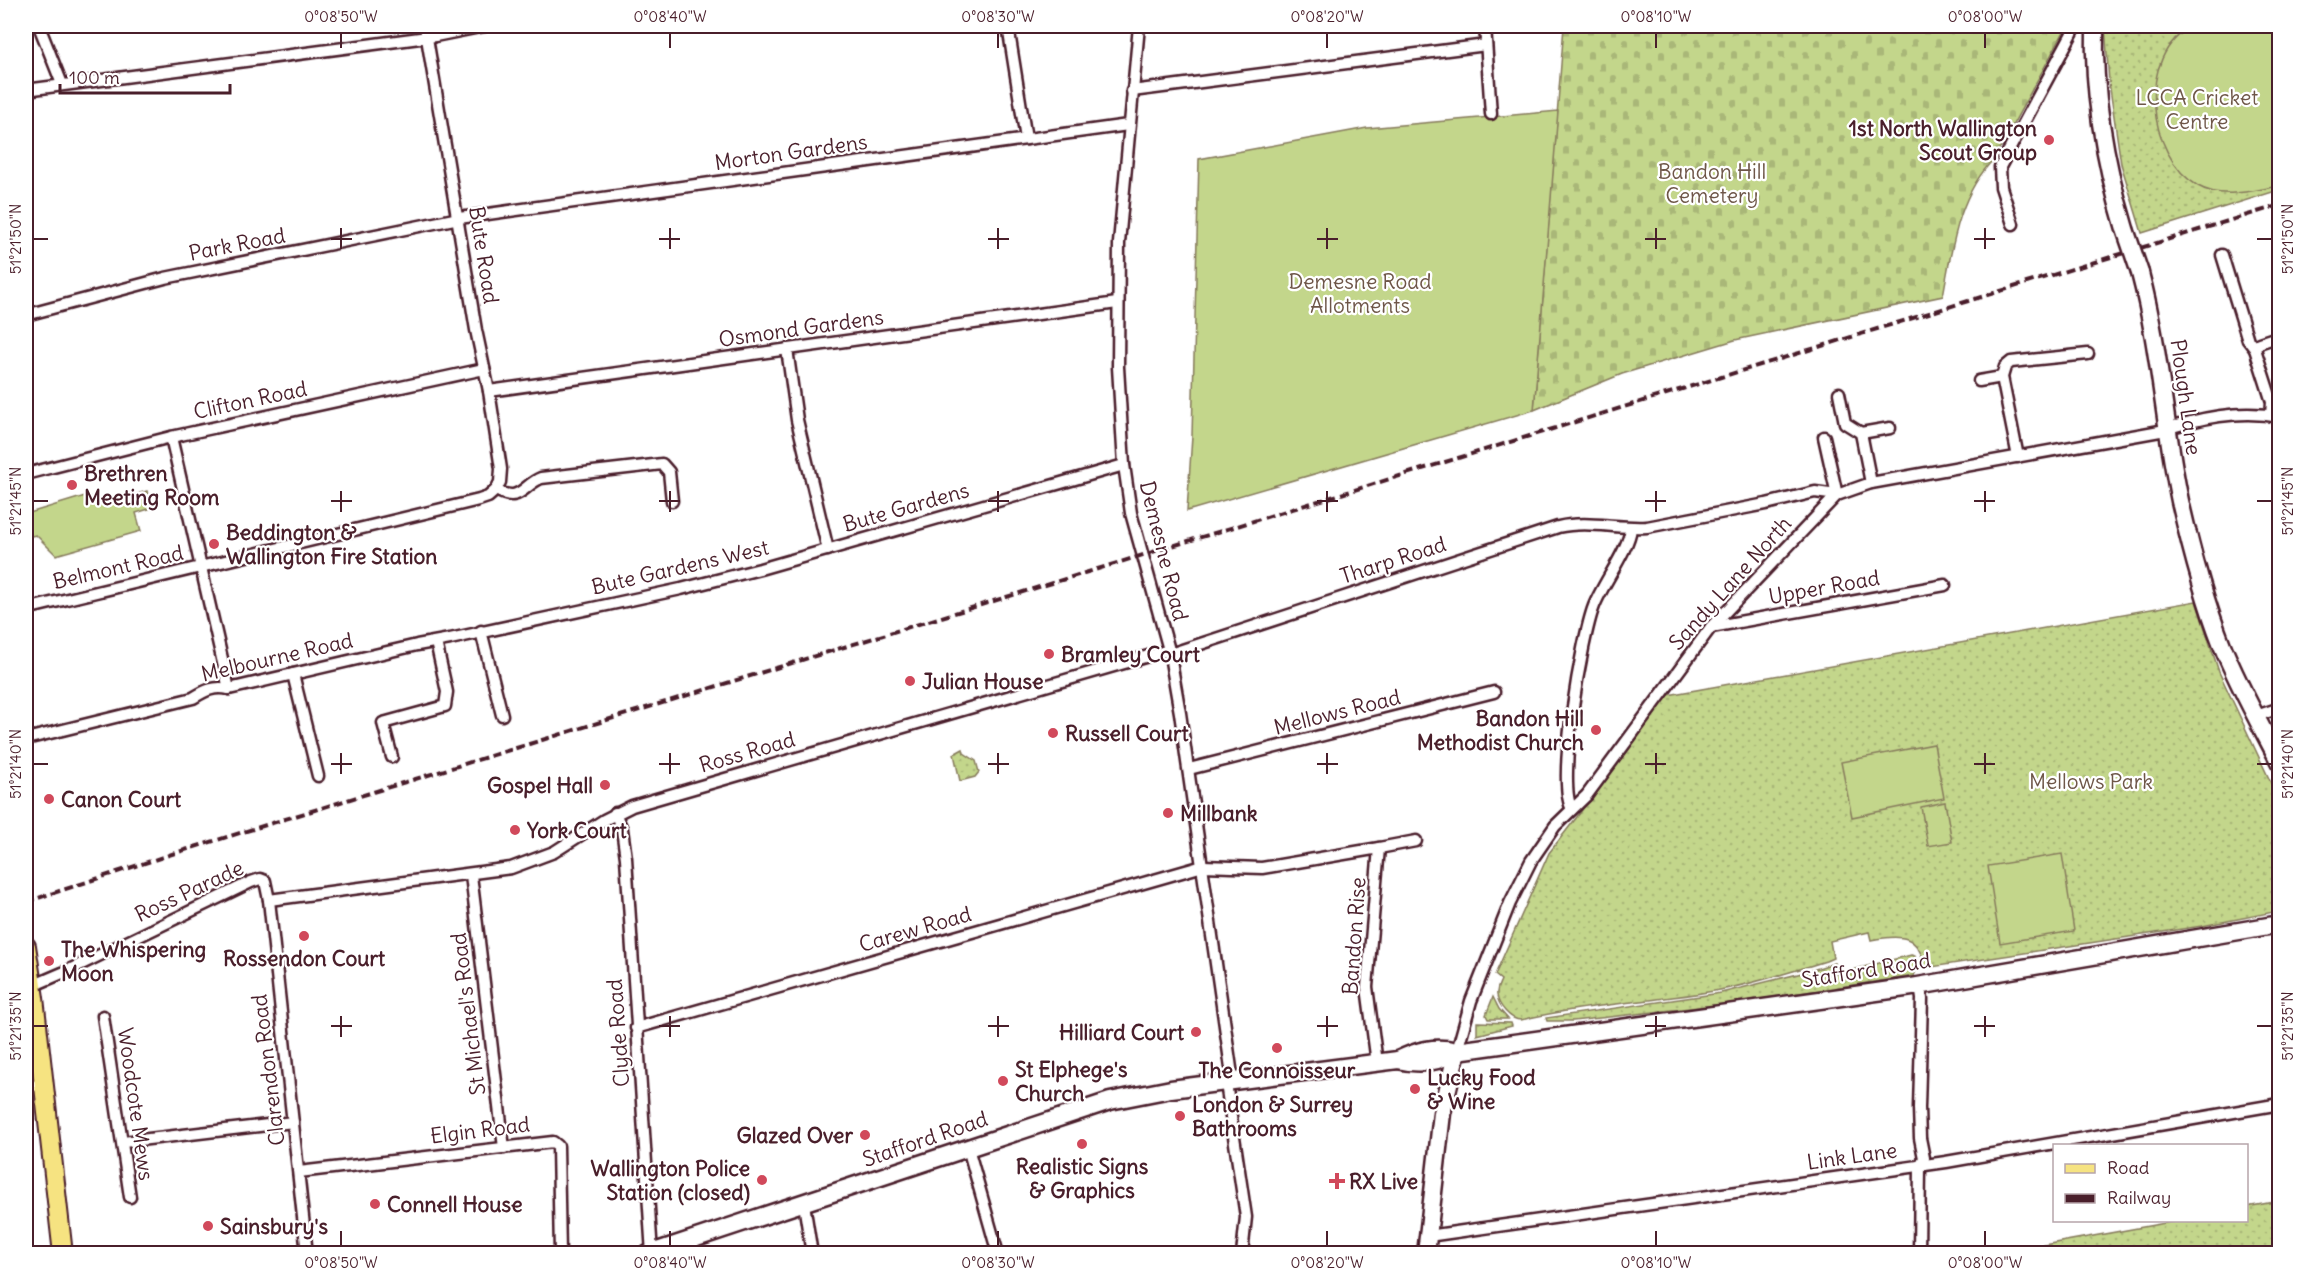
<svg xmlns="http://www.w3.org/2000/svg" width="2305" height="1279" font-family="Delius,sans-serif">
  <style>
    .grass { fill: url(#grass-dots); stroke: #867a5b; stroke-width: 1.5 }
    .cemetery { fill: url(#cemetery-stones); stroke: #867a5b; stroke-width: 1.5 }
    .garden { fill: #c3d68b; stroke: #867a5b; stroke-width: 1.5 }
    .lines { fill: none; stroke-linecap: round; stroke-linejoin: round }
    .street-casing { stroke: #4a1f2b; stroke-width: 15 }
    .secondary-casing { stroke: #4a1f2b; stroke-width: 21 }
    .primary-casing { stroke: #4a1f2b; stroke-width: 22 }
    .street { stroke: #fff; stroke-width: 10 }
    .secondary { stroke: #fff; stroke-width: 16 }
    .primary { stroke: #f6e381; stroke-width: 18 }
    .rail { stroke: #4a1f2b; stroke-width: 4; stroke-dasharray: 9 4.5; stroke-linecap: butt }
    .secondary-bridge-casing { stroke: #4a1f2b; stroke-width: 21; stroke-linecap: butt }
    .secondary-bridge { stroke: #fff; stroke-width: 16 }
    .ticks { fill: none; stroke: #4a1f2b; stroke-width: 2 }
    .poi-dot { fill: #d1495b; stroke: #fff; stroke-width: 2 }
    .labels { text-anchor: middle; dominant-baseline: central; stroke-width: 4.5; stroke-linejoin: round; paint-order: stroke }
    .park-label { font-size: 21px; fill: #6e5648; stroke: #fff }
    .poi-label { font-size: 21px; font-weight: bold; fill: #4a1f2b; stroke: #fff; text-anchor: start }
    .street-label { font-size: 21px; fill: #4a1f2b; stroke: #fff }
    .neatline { fill: none; stroke: #4a1f2b; stroke-width: 2 }
    .ticks-label { font-size: 15px; text-anchor: middle; fill: #4a1f2b }
  </style>
  <defs>
    <pattern id="grass-dots" width="8" height="8" patternUnits="userSpaceOnUse" patternTransform="scale(1.5)"><rect width="8" height="8" fill="#c3d68b"/><path d="M2 2h.1M6 6h.1" fill="none" stroke="#a9b778" stroke-width="1.8" stroke-linecap="round"/></pattern>
    <pattern id="cemetery-stones" width="16" height="16" patternUnits="userSpaceOnUse" patternTransform="scale(1.5)"><rect width="16" height="16" fill="#c3d68b"/><path d="M2 7V4a2 2 0 0 1 4 0v3zM10 15v-3a2 2 0 0 1 4 0v3z" fill="#a9b778"/></pattern>
  </defs>
  <rect width="100%" height="100%" fill="#fff"/>
  <filter id="ink" filterUnits="userSpaceOnUse"><feTurbulence type="fractalNoise" baseFrequency=".0167" numOctaves="2"/><feDisplacementMap in="SourceGraphic" scale="12" xChannelSelector="R" yChannelSelector="G"/><feConvolveMatrix kernelMatrix="1 2 1 2 8 2 1 2 1" color-interpolation-filters="sRGB"/></filter>
  <g filter="url(#ink)">
    <g class="grass">
      <path d="M2105 26H2279V190L2142 233 2121 164 2109 82Z"/>
      <path d="M2196 601 2219 672 2279 800V911L2202 926 1925 968C1919 934 1901 934 1871 940L1869 932 1830 941 1833 958 1826 961C1791 972 1756 983 1720 990 1654 1002 1586 1004 1521 1020 1510 1020 1498 1005 1497 995 1496 989 1499 985 1501 980L1495 975 1549 853 1580 813 1657 697Z"/>
      <path d="M963 749 964 753 976 761 979 772 975 777 960 781 954 754Z"/>
      <path d="M1911 955 1915 956 1917 967 1914 976 1726 1004 1573 1021H1547L1546 1018 1721 993 1806 972 1834 963 1836 974Z"/>
      <path d="M1493 997 1499 1009 1508 1019H1488L1486 1015Z"/>
      <path d="M1477 1022 1511 1023 1512 1026 1477 1035Z"/>
      <path d="M2279 1201V1253H2041L2044 1245 2176 1221 2246 1220 2247 1207Z"/>
    </g>
    <path class="cemetery" d="M1564 26H2067L1994 159C1958 195 1952 248 1943 296L1735 340 1622 374 1534 410Z"/>
    <g class="garden">
      <path d="M2193 26H2279V186C2254 190 2222 200 2198 186 2147 156 2135 54 2193 26Z"/>
      <path d="M1558 111 1534 410 1187 511 1192 436 1199 159 1367 128Z"/>
      <path d="M147 491 152 508 136 513 141 531 56 555 36 535 31 536 26 514 85 496 118 500Z"/>
      <path d="M1934 744 1944 798 1852 817 1841 762Z"/>
      <path d="M1945 802 1952 842 1928 846 1921 807Z"/>
      <path d="M2062 854 2074 931 2000 943 1988 866Z"/>
    </g>
    <g class="lines">
      <defs>
        <g id="street">
          <path d="M39 26 62 84"/>
          <path d="M1008 26 1026 139"/>
          <path d="M1139 26 1119 243 1118 367 1124 465 1131 513 1169 650 1180 713 1233 1082"/>
          <path d="M1485 26 1491 114"/>
          <path d="M26 90 435 36 485 26"/>
          <path d="M1132 91 1486 45"/>
          <path d="M2013 224 2001 187 2000 167 2076 26"/>
          <path d="M2222 255 2248 340 2255 349"/>
          <path d="M26 315 165 278 459 218 1128 125"/>
          <path d="M787 349 797 420 828 550"/>
          <path d="M1979 381 2002 377"/>
          <path d="M489 391 1117 303"/>
          <path d="M1839 393 1845 423 1861 433"/>
          <path d="M2271 415 2272 402 2255 349 2259 343 2280 336"/>
          <path d="M171 437 229 689"/>
          <path d="M1824 437 1837 495"/>
          <path d="M2018 457 2002 377 2005 367 2011 362 2088 354"/>
          <path d="M26 474 171 437 484 369"/>
          <path d="M1871 483 1861 433 1890 428"/>
          <path d="M496 490C520 504 523 485 541 478L662 464 669 472 672 501"/>
          <path d="M26 609 479 500 488 497 496 490 500 482 501 469 489 391 476 330 425 26"/>
          <path d="M1711 627 1945 585"/>
          <path d="M481 631 502 715"/>
          <path d="M1170 654 1558 527C1588 520 1617 529 1647 527L1766 504 1815 492 1837 495"/>
          <path d="M293 674 318 776"/>
          <path d="M2256 716 2280 708"/>
          <path d="M26 739 193 698C206 690 214 686 229 689L417 645 450 639 681 589 760 569 1124 465"/>
          <path d="M392 757 383 723 445 706 447 692 436 642"/>
          <path d="M1189 769 1494 692"/>
          <path d="M1572 809C1556 784 1582 637 1594 606 1603 583 1629 549 1631 528"/>
          <path d="M615 813 622 829 626 858 652 1254"/>
          <path d="M1379 848 1416 841"/>
          <path d="M471 875 504 1148"/>
          <path d="M269 900 511 868 554 852 604 820 632 806 1169 650"/>
          <path d="M32 986 67 971 251 882 260 879 265 881 269 900 307 1254"/>
          <path d="M103 1016 130 1197"/>
          <path d="M636 1028 1203 866 1262 868 1379 848 1367 987 1377 1063"/>
          <path d="M1457 1051 1471 1001 1510 903 1531 861 1555 826 1587 795 1711 627 1837 495 1871 483 2160 431C2199 418 2239 409 2280 417"/>
          <path d="M1226 1083 1246 1217 1242 1254"/>
          <path d="M26 1088 44 1083"/>
          <path d="M123 1142 293 1122"/>
          <path d="M968 1148 998 1254"/>
          <path d="M299 1172 553 1142 558 1146 560 1254"/>
          <path d="M804 1204 812 1254"/>
          <path d="M1428 1236 1946 1162 2280 1104"/>
          <path d="M1919 1254 1920 1166 1924 1158 1920 1138 1919 1108 1922 999 1920 985"/>
        </g>
        <g id="secondary">
          <path d="M2095 26C2093 94 2105 163 2125 229"/>
          <path d="M2140 273C2160 348 2164 425 2180 501 2191 549 2204 599 2222 645 2238 685 2260 724 2280 763"/>
          <path d="M1398 1060C1418 1065 1440 1063 1457 1051"/>
          <path d="M648 1254 1110 1101 1171 1089 1398 1060C1418 1050 1435 1046 1457 1051L1912 987 2280 924"/>
          <path d="M1426 1254 1442 1113 1457 1051"/>
        </g>
        <path id="primary" d="M26 946 34 998 63 1254"/>
      </defs>
      <use href="#street" class="street-casing"/>
      <use href="#secondary" class="secondary-casing"/>
      <use href="#primary" class="primary-casing"/>
      <use href="#street" class="street"/>
      <use href="#secondary" class="secondary"/>
      <use href="#primary" class="primary"/>
      <path class="rail" d="M26 902 175 853 2280 205"/>
      <defs>
        <path id="secondary-bridge" d="M2125 229 2140 273"/>
      </defs>
      <use href="#secondary-bridge" class="secondary-bridge-casing"/>
      <use href="#secondary-bridge" class="secondary-bridge"/>
    </g>
  </g>
  <path class="ticks" d="M341 33V48M670 33V48M998 33V48M1327 33V48M1656 33V48M1985 33V48M341 228V249M670 228V249M998 228V249M1327 228V249M1656 228V249M1985 228V249M33 239H48M331 239H352M659 239H680M988 239H1009M1317 239H1338M1645 239H1666M1974 239H1995M2257 239H2272M341 491V512M670 491V512M998 491V512M1327 491V512M1656 491V512M1985 491V512M33 501H48M331 501H352M659 501H680M988 501H1009M1317 501H1338M1645 501H1666M1974 501H1995M2257 501H2272M341 753V774M670 753V774M998 753V774M1327 753V774M1656 753V774M1985 753V774M33 764H48M331 764H352M659 764H680M988 764H1009M1317 764H1338M1645 764H1666M1974 764H1995M2257 764H2272M341 1016V1037M670 1016V1037M998 1016V1037M1327 1016V1037M1656 1016V1037M1985 1016V1037M33 1026H48M331 1026H352M659 1026H680M988 1026H1009M1317 1026H1338M1645 1026H1666M1974 1026H1995M2257 1026H2272M341 1231V1246M670 1231V1246M998 1231V1246M1327 1231V1246M1656 1231V1246M1985 1231V1246"/>
  <g class="poi-dot">
    <circle cx="2049" cy="140" r="6"/>
    <circle cx="72" cy="485" r="6"/>
    <circle cx="214" cy="544" r="6"/>
    <circle cx="1049" cy="654" r="6"/>
    <circle cx="910" cy="681" r="6"/>
    <circle cx="1596" cy="730" r="6"/>
    <circle cx="1053" cy="733" r="6"/>
    <circle cx="605" cy="785" r="6"/>
    <circle cx="49" cy="799" r="6"/>
    <circle cx="1168" cy="813" r="6"/>
    <circle cx="515" cy="830" r="6"/>
    <circle cx="304" cy="936" r="6"/>
    <circle cx="49" cy="961" r="6"/>
    <circle cx="1196" cy="1032" r="6"/>
    <circle cx="1277" cy="1048" r="6"/>
    <circle cx="1003" cy="1081" r="6"/>
    <circle cx="1415" cy="1089" r="6"/>
    <circle cx="1180" cy="1116" r="6"/>
    <circle cx="865" cy="1135" r="6"/>
    <circle cx="1082" cy="1144" r="6"/>
    <circle cx="762" cy="1180" r="6"/>
    <path d="M1334 1172h6v6h6v6h-6v6h-6v-6h-6v-6h6z"/>
    <circle cx="375" cy="1204" r="6"/>
    <circle cx="208" cy="1226" r="6"/>
  </g>
  <g class="labels">
    <g class="park-label">
      <text x="2197" y="97">LCCA Cricket<tspan x="2197" dy="24">Centre</tspan></text>
      <text x="1712" y="171">Bandon Hill<tspan x="1712" dy="24">Cemetery</tspan></text>
      <text x="1360" y="281">Demesne Road<tspan x="1360" dy="24">Allotments</tspan></text>
      <text x="2091" y="781">Mellows Park</text>
    </g>
    <g class="poi-label">
      <text x="2037" y="128" text-anchor="end">1st North Wallington<tspan x="2037" dy="24">Scout Group</tspan></text>
      <text x="84" y="473">Brethren<tspan x="84" dy="24">Meeting Room</tspan></text>
      <text x="226" y="532">Beddington &amp;<tspan x="226" dy="24">Wallington Fire Station</tspan></text>
      <text x="1061" y="654">Bramley Court</text>
      <text x="922" y="681">Julian House</text>
      <text x="1584" y="718" text-anchor="end">Bandon Hill<tspan x="1584" dy="24">Methodist Church</tspan></text>
      <text x="1065" y="733">Russell Court</text>
      <text x="593" y="785" text-anchor="end">Gospel Hall</text>
      <text x="61" y="799">Canon Court</text>
      <text x="1180" y="813">Millbank</text>
      <text x="527" y="830">York Court</text>
      <text x="61" y="949">The Whispering<tspan x="61" dy="24">Moon</tspan></text>
      <text x="304" y="958" text-anchor="middle">Rossendon Court</text>
      <text x="1184" y="1032" text-anchor="end">Hilliard Court</text>
      <text x="1015" y="1069">St Elphege's<tspan x="1015" dy="24">Church</tspan></text>
      <text x="1277" y="1070" text-anchor="middle">The Connoisseur</text>
      <text x="1427" y="1077">Lucky Food<tspan x="1427" dy="24">&amp; Wine</tspan></text>
      <text x="1192" y="1104">London &amp; Surrey<tspan x="1192" dy="24">Bathrooms</tspan></text>
      <text x="853" y="1135" text-anchor="end">Glazed Over</text>
      <text x="1082" y="1166" text-anchor="middle">Realistic Signs<tspan x="1082" dy="24">&amp; Graphics</tspan></text>
      <text x="750" y="1168" text-anchor="end">Wallington Police<tspan x="750" dy="24">Station (closed)</tspan></text>
      <text x="1349" y="1181">RX Live</text>
      <text x="387" y="1204">Connell House</text>
      <text x="220" y="1226">Sainsbury's</text>
    </g>
    <g class="street-label">
      <text transform="translate(791 152) rotate(-8)">Morton Gardens</text>
      <text transform="translate(237 244) rotate(-11)">Park Road</text>
      <text transform="translate(484 255) rotate(81)">Bute Road</text>
      <text transform="translate(801 328) rotate(-8)">Osmond Gardens</text>
      <text transform="translate(2186 397) rotate(82)">Plough Lane</text>
      <text transform="translate(250 400) rotate(-12)">Clifton Road</text>
      <text transform="translate(906 507) rotate(-16)">Bute Gardens</text>
      <text transform="translate(1164 551) rotate(76)">Demesne Road</text>
      <text transform="translate(1393 560) rotate(-18)">Tharp Road</text>
      <text transform="translate(118 567) rotate(-13)">Belmont Road</text>
      <text transform="translate(680 567) rotate(-13)">Bute Gardens West</text>
      <text transform="translate(1730 583) rotate(-48)">Sandy Lane North</text>
      <text transform="translate(1824 587) rotate(-10)">Upper Road</text>
      <text transform="translate(277 657) rotate(-13)">Melbourne Road</text>
      <text transform="translate(1337 712) rotate(-14)">Mellows Road</text>
      <text transform="translate(747 752) rotate(-16)">Ross Road</text>
      <text transform="translate(189 891) rotate(-25)">Ross Parade</text>
      <text transform="translate(915 929) rotate(-16)">Carew Road</text>
      <text transform="translate(1354 936) rotate(-86)">Bandon Rise</text>
      <text transform="translate(1866 970) rotate(-9)">Stafford Road</text>
      <text transform="translate(468 1014) rotate(-97)">St Michael's Road</text>
      <text transform="translate(618 1033) rotate(-94)">Clyde Road</text>
      <text transform="translate(268 1070) rotate(-97)">Clarendon Road</text>
      <text transform="translate(136 1104) rotate(82)">Woodcote Mews</text>
      <text transform="translate(480 1130) rotate(-7)">Elgin Road</text>
      <text transform="translate(925 1139) rotate(-19)">Stafford Road</text>
      <text transform="translate(1852 1156) rotate(-8)">Link Lane</text>
    </g>
  </g>
  <rect width="2305" height="1279" fill="none" stroke="#fff" stroke-width="66"/>
  <rect x="2053" y="1144" width="195" height="78" fill="#ffffff" stroke="#b7a5aa" stroke-width="1.5"/>
  <rect x="2065" y="1164" width="30" height="9" fill="#f6e381" stroke="#b7a5aa" stroke-width="1.5"/>
  <text x="2107" y="1174" font-size="18" fill="#4a1f2b">Road</text>
  <rect x="2065" y="1194" width="30" height="9" fill="#4a1f2b" stroke="#b7a5aa" stroke-width="1.5"/>
  <text x="2107" y="1204" font-size="18" fill="#4a1f2b">Railway</text>
  <path d="M60 84v9h170v-9" fill="none" stroke="#4a1f2b" stroke-width="3"/>
  <text x="69" y="84" font-size="18" fill="#4a1f2b" stroke="#ffffff" stroke-width="4.5" paint-order="stroke">100 m</text>
  <rect x="33" y="33" width="2239" height="1213" class="neatline"/>
  <g class="ticks-label">
    <text x="341" y="22">0°08'50"W</text>
    <text x="670" y="22">0°08'40"W</text>
    <text x="998" y="22">0°08'30"W</text>
    <text x="1327" y="22">0°08'20"W</text>
    <text x="1656" y="22">0°08'10"W</text>
    <text x="1985" y="22">0°08'00"W</text>
    <text transform="translate(16 239) rotate(-90)" y="5">51°21'50"N</text>
    <text transform="translate(2288 239) rotate(-90)" y="5">51°21'50"N</text>
    <text transform="translate(16 501) rotate(-90)" y="5">51°21'45"N</text>
    <text transform="translate(2288 501) rotate(-90)" y="5">51°21'45"N</text>
    <text transform="translate(16 764) rotate(-90)" y="5">51°21'40"N</text>
    <text transform="translate(2288 764) rotate(-90)" y="5">51°21'40"N</text>
    <text transform="translate(16 1026) rotate(-90)" y="5">51°21'35"N</text>
    <text transform="translate(2288 1026) rotate(-90)" y="5">51°21'35"N</text>
    <text x="341" y="1268">0°08'50"W</text>
    <text x="670" y="1268">0°08'40"W</text>
    <text x="998" y="1268">0°08'30"W</text>
    <text x="1327" y="1268">0°08'20"W</text>
    <text x="1656" y="1268">0°08'10"W</text>
    <text x="1985" y="1268">0°08'00"W</text>
  </g>
</svg>
